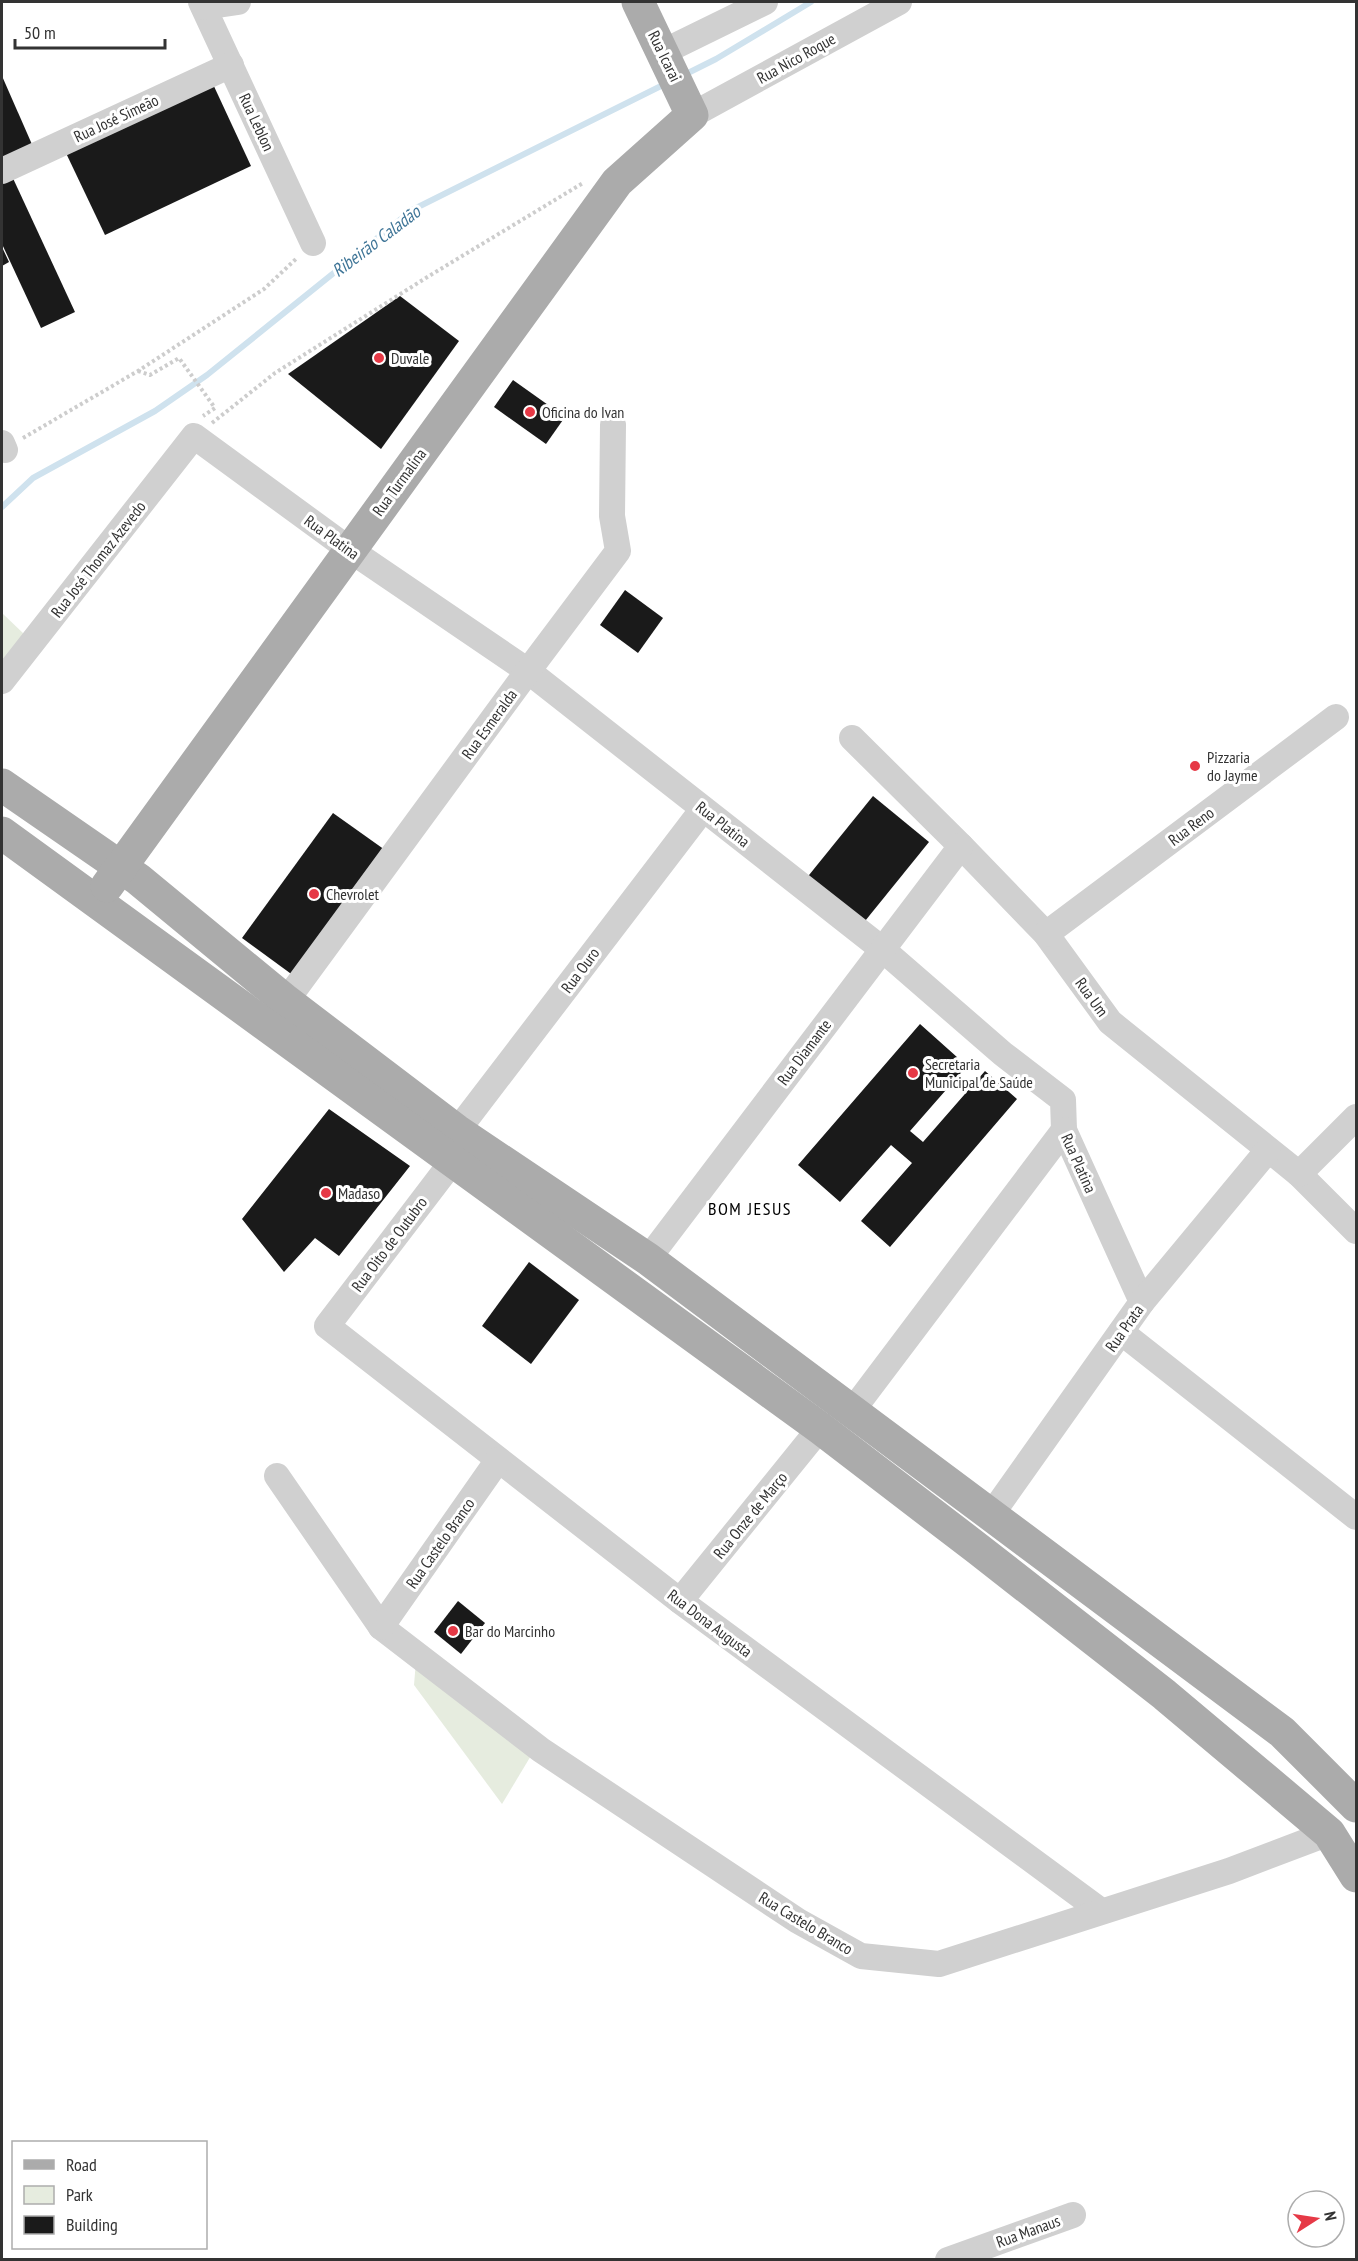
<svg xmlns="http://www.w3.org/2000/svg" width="1358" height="2261" font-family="'PT Sans Narrow',sans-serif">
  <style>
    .green { fill: #e6ecdf }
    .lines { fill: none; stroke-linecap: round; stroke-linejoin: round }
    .stream { stroke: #cfe2ee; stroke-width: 6 }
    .building { fill: #1a1a1a }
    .path { stroke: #cdcdcd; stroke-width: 4; stroke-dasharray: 3 3; stroke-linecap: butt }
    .minor { stroke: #d0d0d0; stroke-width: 26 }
    .major { stroke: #ababab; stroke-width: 33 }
    .poi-dot { fill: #e63946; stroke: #fff; stroke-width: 2 }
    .labels { text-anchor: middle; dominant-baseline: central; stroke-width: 6; stroke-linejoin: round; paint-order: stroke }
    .street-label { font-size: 16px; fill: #333; stroke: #fff }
    .poi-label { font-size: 16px; fill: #333; stroke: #fff; text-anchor: start }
    .water-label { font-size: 18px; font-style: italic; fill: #3f7597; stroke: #fff }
    .neighbourhood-label { font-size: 18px; letter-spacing: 1.5px; fill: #000; stroke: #fff }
  </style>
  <rect width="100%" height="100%" fill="#fff"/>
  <g class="green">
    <path d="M2 613 25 635 2 666Z"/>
    <path d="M416 1661 532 1754 502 1804 414 1685Z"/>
  </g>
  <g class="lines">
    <g class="stream">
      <path d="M684 75 716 59 811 2"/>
      <path d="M2 507 33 478 155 411 207 375 412 210 667 83"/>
    </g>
  </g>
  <g class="building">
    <path d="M2 76 34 149 2 161Z"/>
    <path d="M212 82 251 166 105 235 65 151Z"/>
    <path d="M11 174 75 312 41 328 2 244V179Z"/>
    <path d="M2 247 9 262 2 266Z"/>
    <path d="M400 296 459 341 381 449 288 374Z"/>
    <path d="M513 380 565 417 546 444 494 407Z"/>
    <path d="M625 590 663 618 638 653 600 625Z"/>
    <path d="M873 796 929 842 861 926 805 880Z"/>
    <path d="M333 813 385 850 294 976 242 938Z"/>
    <path d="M920 1024 967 1066 910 1131 923 1142 985 1071 1017 1099 890 1247 861 1221 912 1163 891 1145 840 1202 798 1165Z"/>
    <path d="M329 1109 410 1166 339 1256 315 1238 284 1272 242 1219Z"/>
    <path d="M529 1262 579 1300 531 1364 482 1326Z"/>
    <path d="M458 1601 485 1623 461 1654 434 1632Z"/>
  </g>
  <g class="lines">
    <g class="path">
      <path d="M138 371 150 375 179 358 215 408 203 416"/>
      <path d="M212 423 275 373 429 276 583 183"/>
      <path d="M23 438 138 371 264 289 297 258"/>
    </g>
    <g class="minor">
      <path d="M201 2 313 243"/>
      <path d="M204 7 238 2"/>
      <path d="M663 52 765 2"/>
      <path d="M692 115 899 2"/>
      <path d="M2 171 231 65"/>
      <path d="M2 443 5 450"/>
      <path d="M2 681 194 436 350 550 528 671 882 949 1003 1054 1063 1100 1064 1130 1142 1302"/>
      <path d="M852 738 961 846 1046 934 1110 1022 1299 1174 1356 1231"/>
      <path d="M1046 934 1336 717"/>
      <path d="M286 1001 528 671 618 551 612 516 613 425"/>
      <path d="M457 1131 703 809"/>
      <path d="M452 1162 327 1326 680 1601 1101 1911"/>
      <path d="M1299 1174 1356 1117"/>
      <path d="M648 1259 961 846"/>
      <path d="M1121 1332 1356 1517"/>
      <path d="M852 1411 1064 1130"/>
      <path d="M277 1476 381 1627 541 1750 798 1921 861 1956 939 1964 1229 1871 1329 1833"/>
      <path d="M991 1515 1142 1302 1268 1150"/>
      <path d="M680 1601 820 1428"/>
      <path d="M381 1627 498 1460"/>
      <path d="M948 2260 1073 2215"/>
    </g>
    <g class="major">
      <path d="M2 785 138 879 286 1001 457 1131 648 1259 1282 1732 1356 1806"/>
      <path d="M2 833 820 1428 978 1549 1165 1695 1329 1833 1356 1876"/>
      <path d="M107 886 617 182 692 115 638 2"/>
    </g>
  </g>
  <g class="poi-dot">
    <circle cx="379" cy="358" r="6"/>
    <circle cx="530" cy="412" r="6"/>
    <circle cx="1195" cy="766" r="6"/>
    <circle cx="314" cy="894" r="6"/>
    <circle cx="913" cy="1073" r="6"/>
    <circle cx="326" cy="1193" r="6"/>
    <circle cx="453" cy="1631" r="6"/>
  </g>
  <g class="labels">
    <g class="street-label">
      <text transform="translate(665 56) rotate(64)">Rua Icarai</text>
      <text transform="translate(796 58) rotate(-29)">Rua Nico Roque</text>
      <text transform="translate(116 118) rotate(-25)">Rua José Simeão</text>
      <text transform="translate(257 122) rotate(65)">Rua Leblon</text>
      <text transform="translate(399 482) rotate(-54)">Rua Turmalina</text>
      <text transform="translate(332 537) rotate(36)">Rua Platina</text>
      <text transform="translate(98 559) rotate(-52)">Rua José Thomaz Azevedo</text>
      <text transform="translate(489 724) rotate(-54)">Rua Esmeralda</text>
      <text transform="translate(723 824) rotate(38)">Rua Platina</text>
      <text transform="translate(1191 826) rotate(-37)">Rua Reno</text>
      <text transform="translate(580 970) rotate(-53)">Rua Ouro</text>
      <text transform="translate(1092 997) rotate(54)">Rua Um</text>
      <text transform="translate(804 1052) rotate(-53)">Rua Diamante</text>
      <text transform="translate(1079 1163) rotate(66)">Rua Platina</text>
      <text transform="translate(389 1244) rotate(-53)">Rua Oito de Outubro</text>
      <text transform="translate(1124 1328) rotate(-55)">Rua Prata</text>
      <text transform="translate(750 1515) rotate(-51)">Rua Onze de Março</text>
      <text transform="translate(440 1543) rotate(-55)">Rua Castelo Branco</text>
      <text transform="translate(710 1623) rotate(37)">Rua Dona Augusta</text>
      <text transform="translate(806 1923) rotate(31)">Rua Castelo Branco</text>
      <text transform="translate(1028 2231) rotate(-20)">Rua Manaus</text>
    </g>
    <g class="poi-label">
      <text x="391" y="358">Duvale</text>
      <text x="542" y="412">Oficina do Ivan</text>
      <text x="1207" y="757">Pizzaria<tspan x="1207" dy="18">do Jayme</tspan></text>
      <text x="326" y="894">Chevrolet</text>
      <text x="925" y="1064">Secretaria<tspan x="925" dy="18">Municipal de Saúde</tspan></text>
      <text x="338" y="1193">Madaso</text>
      <text x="465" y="1631">Bar do Marcinho</text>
    </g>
    <g class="water-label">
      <text transform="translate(376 241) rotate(-37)">Ribeirão Caladão</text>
    </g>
    <g class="neighbourhood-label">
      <text x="750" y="1208">BOM JESUS</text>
    </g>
  </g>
  <rect width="1358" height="2261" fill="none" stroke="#333333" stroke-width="6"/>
  <rect x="12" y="2141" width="195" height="108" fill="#ffffff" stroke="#adadad" stroke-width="1.5"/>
  <rect x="24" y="2160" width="30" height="9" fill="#ababab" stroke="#adadad" stroke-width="1.5"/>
  <text x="66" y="2171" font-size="18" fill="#333333">Road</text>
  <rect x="24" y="2186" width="30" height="18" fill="#e6ecdf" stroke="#adadad" stroke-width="1.5"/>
  <text x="66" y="2201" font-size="18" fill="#333333">Park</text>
  <rect x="24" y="2216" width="30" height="18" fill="#1a1a1a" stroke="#adadad" stroke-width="1.5"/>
  <text x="66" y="2231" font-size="18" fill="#333333">Building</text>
  <g transform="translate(1316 2219) rotate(78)"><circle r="28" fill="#ffffff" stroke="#adadad" stroke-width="1.5"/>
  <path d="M0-4.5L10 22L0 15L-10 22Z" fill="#e63946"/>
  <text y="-9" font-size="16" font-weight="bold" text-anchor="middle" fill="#333333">N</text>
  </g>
  <path d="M15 39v9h150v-9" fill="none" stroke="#333333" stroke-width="3"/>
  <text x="24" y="39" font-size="18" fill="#333333" stroke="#ffffff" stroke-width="4.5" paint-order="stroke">50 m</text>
</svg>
